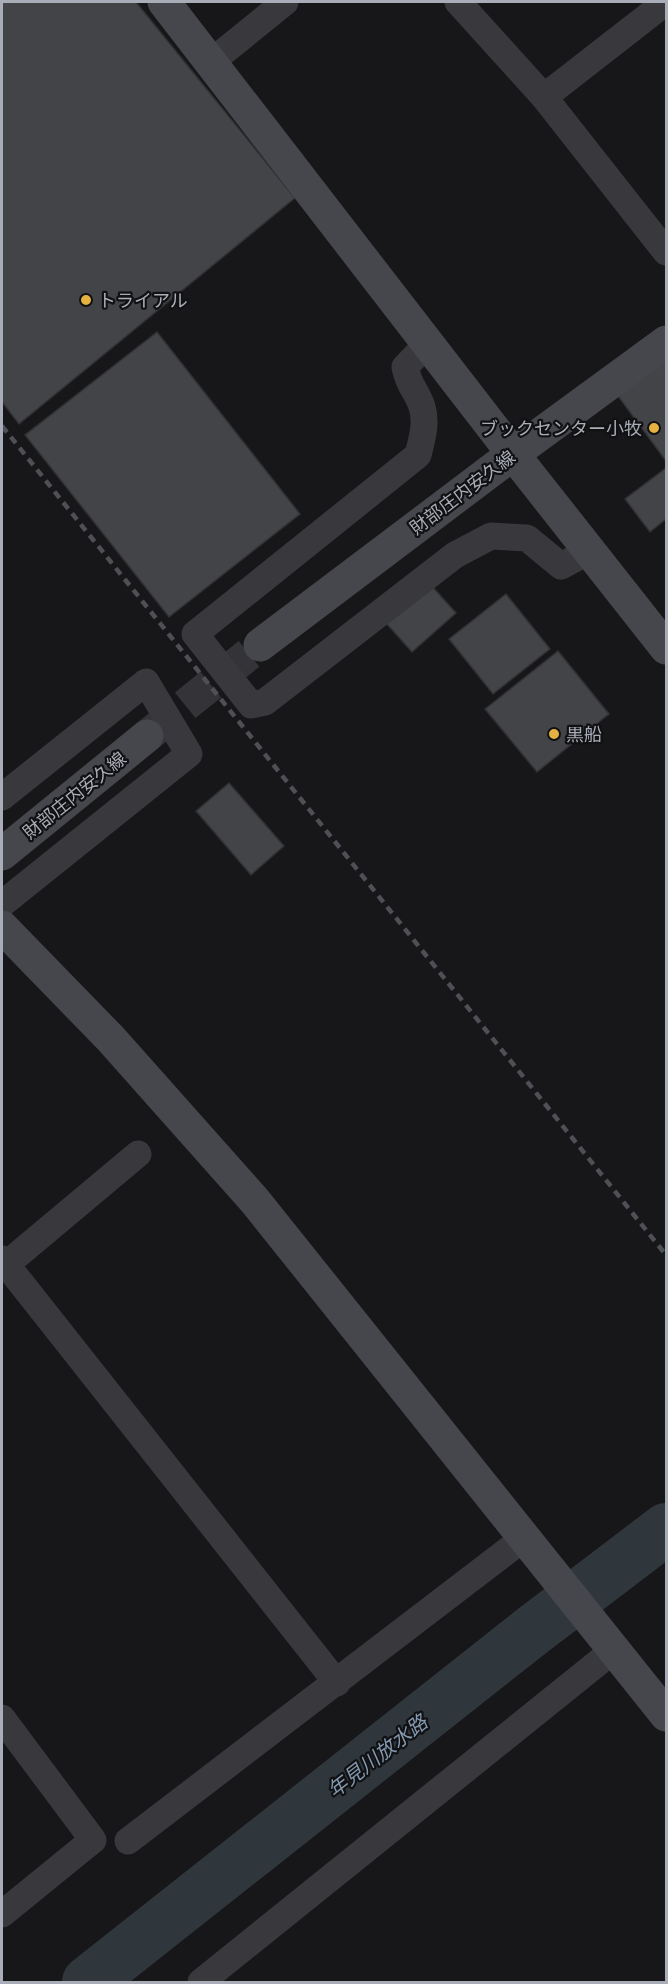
<svg xmlns="http://www.w3.org/2000/svg" width="668" height="1984" font-family="Ubuntu,'Noto Sans JP',sans-serif">
  <style>
    .lines { fill: none; stroke-linecap: round; stroke-linejoin: round }
    .river { stroke: #2f373d; stroke-width: 52 }
    .building { fill: #434448; stroke: #313134; stroke-width: 1.5 }
    .secondary-tunnel { stroke: #343438; stroke-width: 33; stroke-dasharray: 33 16; stroke-linecap: butt }
    .street { stroke: #38383d; stroke-width: 27 }
    .secondary { stroke: #46474d; stroke-width: 33 }
    .rail { stroke: #4f5056; stroke-width: 4.5; stroke-dasharray: 8 6; stroke-linecap: butt }
    .poi-dot { fill: #e5b241; stroke: #111113; stroke-width: 2 }
    .labels { text-anchor: middle; dominant-baseline: central; stroke-width: 4.5; stroke-linejoin: round; paint-order: stroke }
    .poi-label { font-size: 18px; fill: #a9adb7; stroke: #111113; text-anchor: start }
    .street-label { font-size: 18px; fill: #a9adb7; stroke: #111113 }
    .water-label { font-size: 20px; font-style: italic; fill: #839ab0; stroke: #111113 }
  </style>
  <rect width="100%" height="100%" fill="#171618"/>
  <g class="lines">
    <path class="river" d="M88 1982 532 1631 666 1529"/>
  </g>
  <g class="building">
    <path d="M2 2H136L295 198 19 424 2 402Z"/>
    <path d="M157 332 300 514 169 617 25 435Z"/>
    <path d="M666 359V461L618 396Z"/>
    <path d="M666 468V519L650 532 625 499Z"/>
    <path d="M430 584 456 613 412 652 386 623Z"/>
    <path d="M506 594 550 649 493 694 449 639Z"/>
    <path d="M558 651 609 714 537 772 485 709Z"/>
    <path d="M229 783 284 846 251 875 196 811Z"/>
  </g>
  <g class="lines">
    <path class="secondary-tunnel" d="M147 736 260 645"/>
    <g class="street">
      <path d="M458 2 544 97 666 2"/>
      <path d="M211 62 285 2"/>
      <path d="M544 97 666 252"/>
      <path d="M428 343 405 367C409 387 417 391 422 407 427 423 422 439 418 455L195 634 251 705 265 702 455 555 491 536 527 538 561 566 589 551"/>
      <path d="M2 797 146 682 189 754 2 904"/>
      <path d="M2 1259 337 1683"/>
      <path d="M2 1268 138 1154"/>
      <path d="M2 1718 93 1840 2 1914"/>
      <path d="M128 1841 524 1538"/>
      <path d="M201 1982 615 1649"/>
    </g>
    <g class="secondary">
      <path d="M164 2 513 454 666 648"/>
      <path d="M260 645 513 454 666 342"/>
      <path d="M2 854 147 736"/>
      <path d="M2 927 111 1039 255 1201 666 1715"/>
    </g>
    <path class="rail" d="M2 426 666 1255"/>
  </g>
  <g class="poi-dot">
    <circle cx="86" cy="300" r="6"/>
    <circle cx="654" cy="428" r="6"/>
    <circle cx="554" cy="734" r="6"/>
  </g>
  <g class="labels">
    <g class="poi-label">
      <text x="98" y="300">トライアル</text>
      <text x="642" y="428" text-anchor="end">ブックセンター小牧</text>
      <text x="566" y="734">黒船</text>
    </g>
    <g class="street-label">
      <text transform="translate(462 492) rotate(-37)">財部庄内安久線</text>
      <text transform="translate(74 795) rotate(-39)">財部庄内安久線</text>
    </g>
    <g class="water-label">
      <text transform="translate(377 1756) rotate(-38)">年見川放水路</text>
    </g>
  </g>
  <rect width="668" height="1984" fill="none" stroke="#a9adb7" stroke-width="6"/>
</svg>
